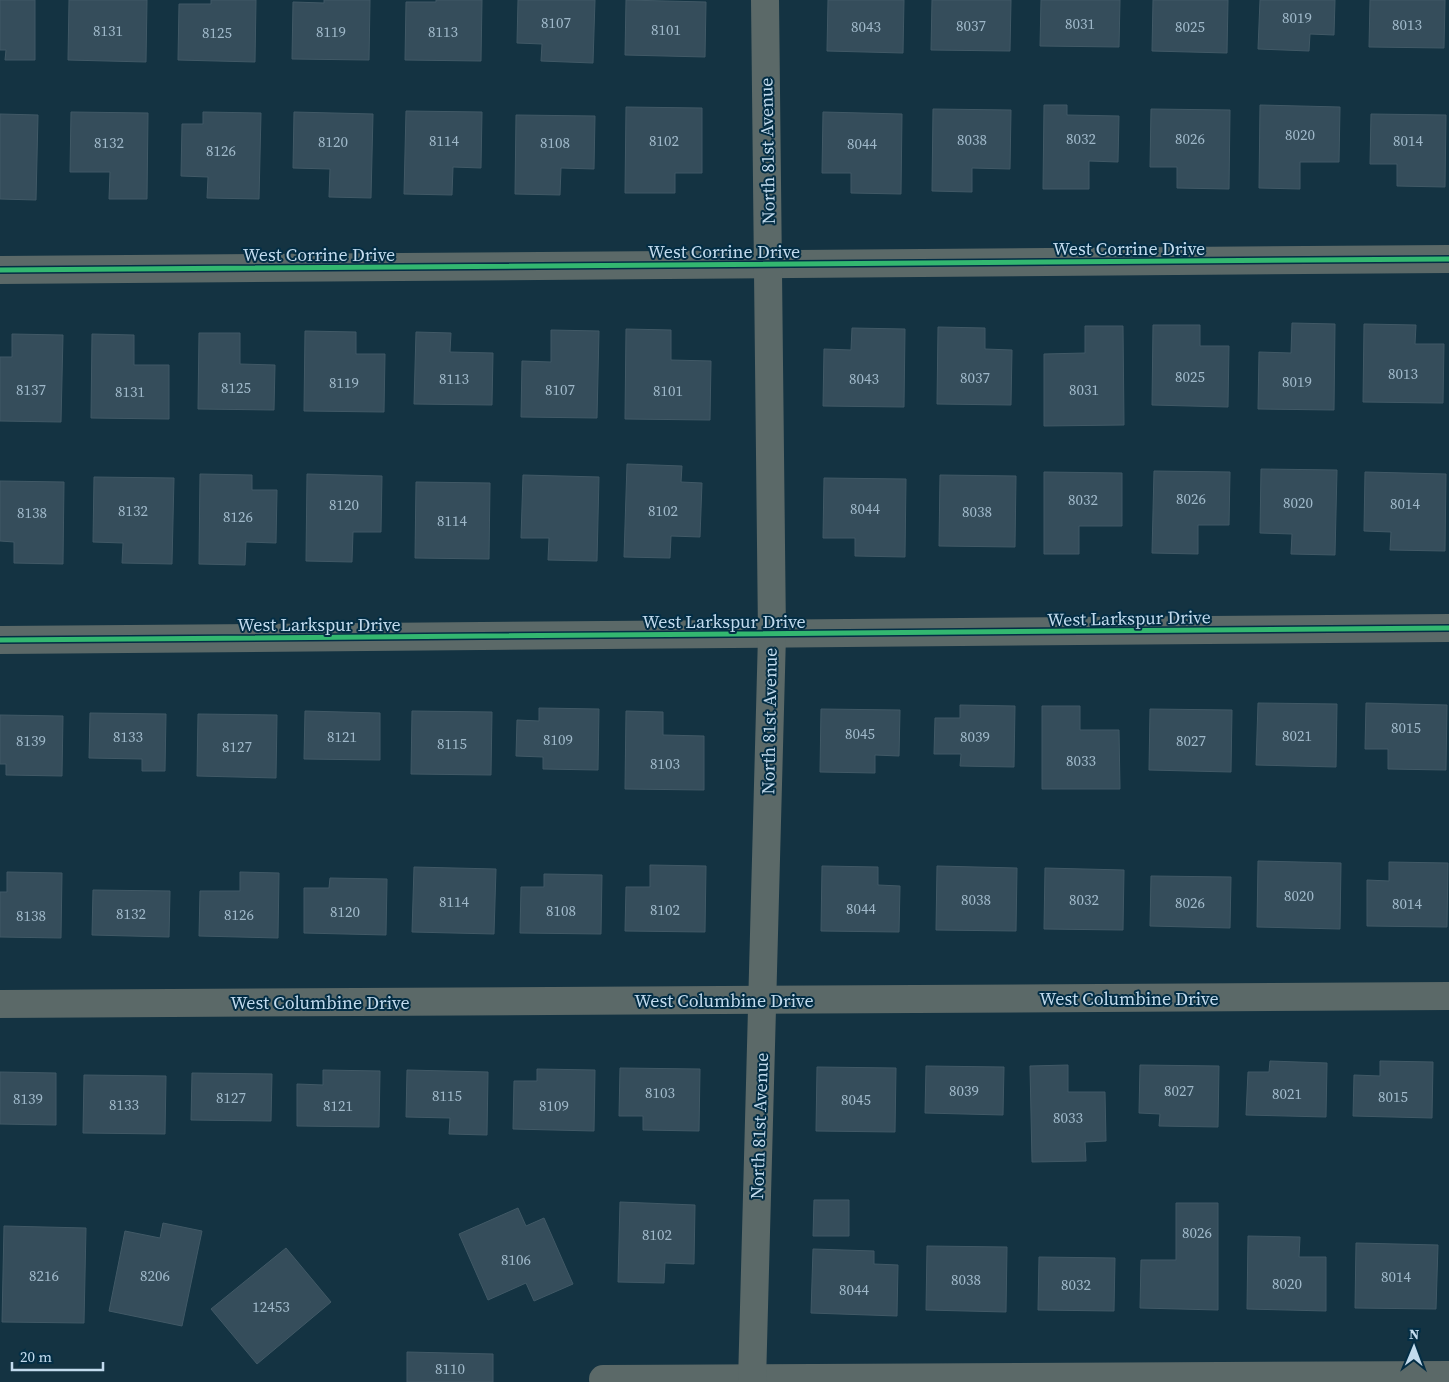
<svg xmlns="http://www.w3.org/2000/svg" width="1449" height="1382" font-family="'Source Serif 4',serif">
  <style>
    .building { fill: #354d5b; stroke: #415966 }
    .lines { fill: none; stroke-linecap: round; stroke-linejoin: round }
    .street { stroke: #5b6968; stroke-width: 28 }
    .cycleway-casing { stroke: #042e45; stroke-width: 8 }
    .cycleway { stroke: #33b770; stroke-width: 5 }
    .labels { text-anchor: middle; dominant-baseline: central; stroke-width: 4; stroke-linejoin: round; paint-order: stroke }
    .number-label { font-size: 15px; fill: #9fb8c9 }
    .street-label { font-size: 18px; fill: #c2dbee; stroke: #042e45 }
  </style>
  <rect width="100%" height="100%" fill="#143342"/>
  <g class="building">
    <path d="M0 0H35V60H5L6 50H0Z"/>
    <path d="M69 0H147L146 62 68 60Z"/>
    <path d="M211 0H256L255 62 178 60 179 4H211Z"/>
    <path d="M324 0H370L369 60 292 59 293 2 324 3Z"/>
    <path d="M436 0H482L481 61 405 60 406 2H436Z"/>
    <path d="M518 0H595L593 63 541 61 542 44 517 43Z"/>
    <path d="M626 0 706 2 705 57 625 55Z"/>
    <path d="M828 0H904L903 53 827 51Z"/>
    <path d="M932 0H1011L1010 51 931 50Z"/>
    <path d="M1041 0H1120L1119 47 1040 46Z"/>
    <path d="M1153 0H1228L1227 53 1152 51Z"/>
    <path d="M1260 0H1335L1334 35 1310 34 1309 51 1258 49Z"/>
    <path d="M1370 0H1445L1444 48 1369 47Z"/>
    <path d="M1044 105H1067V115L1119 116 1118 162 1089 161V189H1043Z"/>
    <path d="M1260 105 1340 107 1339 162H1300V189L1259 188Z"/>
    <path d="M626 107 702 108V173H675V193H625Z"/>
    <path d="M933 109 1011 110 1010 169 972 168V192L932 191Z"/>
    <path d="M1151 109 1230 110 1229 189 1177 188V167H1150Z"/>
    <path d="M406 111 482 112 481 168 453 167 452 195 404 194Z"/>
    <path d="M71 112 148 113 147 199H109L110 172H70Z"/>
    <path d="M203 112 261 113 259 199 207 198 208 177 181 176 182 124H203Z"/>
    <path d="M294 112 373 114 371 198 329 197 330 169 293 168Z"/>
    <path d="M823 112 902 114 901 194 851 193V173H822Z"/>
    <path d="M0 114 38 115 36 200 0 199Z"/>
    <path d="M1371 114 1446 115 1445 187 1397 186V164H1370Z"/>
    <path d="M516 115 595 116 594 169 561 168 560 195 515 194Z"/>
    <path d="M1292 323 1335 324 1334 410 1258 409 1259 352 1291 353Z"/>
    <path d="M1364 324 1416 325 1415 344H1444L1443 403 1363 402Z"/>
    <path d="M1153 325H1200V346H1229L1228 407 1152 405Z"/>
    <path d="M1085 326H1123L1124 425 1044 426V354L1085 353Z"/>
    <path d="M938 327 985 328V349L1012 350 1011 405 937 404Z"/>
    <path d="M852 328 905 329 904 407 823 406 824 349 851 350Z"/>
    <path d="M626 329 671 330V360L711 361 710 420 625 419Z"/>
    <path d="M551 330 599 331 597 418 521 417 522 361 551 362Z"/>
    <path d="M305 331 356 332V354H385L384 412 304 411Z"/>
    <path d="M416 332 451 333 450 352 493 353 492 405 414 404Z"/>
    <path d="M199 333H240V364L275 365 274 410 198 409Z"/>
    <path d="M12 334 63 335 61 422 0 421V357H12Z"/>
    <path d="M92 334 134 335V365H169V419L91 418Z"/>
    <path d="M627 464 682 466 681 482 702 483 700 537 671 536 670 558 624 557Z"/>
    <path d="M1261 469 1337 470 1335 555 1291 554 1292 534 1260 533Z"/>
    <path d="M1154 471 1230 472 1229 525H1198V554L1152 553Z"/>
    <path d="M1044 472 1122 473V526H1079V554H1044Z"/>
    <path d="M1365 472 1446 474 1445 551 1390 550 1391 532 1364 531Z"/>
    <path d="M200 474 252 475V490H277L276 543 246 542 245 565 199 564Z"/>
    <path d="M307 474 382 476 381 532H353L352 562 306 561Z"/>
    <path d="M523 475 599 477 597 561 548 560 549 538H521Z"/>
    <path d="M940 475 1016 476 1015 547 939 546Z"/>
    <path d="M94 477 174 478 172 564 122 563 123 543 93 542Z"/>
    <path d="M824 478 906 479 905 557 855 556V538H823Z"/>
    <path d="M0 481 64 482 63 564 14 563V542L0 541Z"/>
    <path d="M416 482 490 483 489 559 415 558Z"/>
    <path d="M1258 703 1337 704 1336 767 1256 765Z"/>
    <path d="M1366 703 1447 705 1446 770 1388 769V749H1365Z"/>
    <path d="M960 705 1015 706 1014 767 960 766 961 754H934L935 718H960Z"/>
    <path d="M1042 706H1080V730H1119L1120 789H1042Z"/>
    <path d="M539 708 599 709 598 770 543 769V757L516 756 517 720 539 721Z"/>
    <path d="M821 709 900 710 899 756 875 755V773L820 772Z"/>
    <path d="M1150 709 1232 710 1231 772 1149 770Z"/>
    <path d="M305 711 380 713V760L304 759Z"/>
    <path d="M412 711 492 712 491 775 411 774Z"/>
    <path d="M626 711 663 712V735L704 736V790L625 789Z"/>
    <path d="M90 713 166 714 165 771H142V759L89 758Z"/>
    <path d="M198 714 277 715 276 778 197 776Z"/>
    <path d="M0 715 63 716 62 776 6 775V764H0Z"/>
    <path d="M1258 861 1341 863 1340 929 1257 927Z"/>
    <path d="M1389 862 1448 863 1447 927 1367 926V880L1389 881Z"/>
    <path d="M650 865 706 866 705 932 625 931 626 887H650Z"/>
    <path d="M822 866 878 867V885L900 886 899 932 821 931Z"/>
    <path d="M937 866 1017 868 1016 931 936 930Z"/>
    <path d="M414 867 496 869 494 934 412 932Z"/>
    <path d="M1045 868 1124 870 1123 930 1044 929Z"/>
    <path d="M7 872 62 873 61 938 0 937V892H7Z"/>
    <path d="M240 872 279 873 278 938 199 936 200 891H240Z"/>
    <path d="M544 874 602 875 601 934 520 933 521 887H544Z"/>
    <path d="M1151 876 1231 877 1230 928 1150 926Z"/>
    <path d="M330 878 387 879 386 935 304 933V888H329Z"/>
    <path d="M93 890 170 891 169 937 92 935Z"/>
    <path d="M1270 1061 1327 1063 1326 1117 1246 1115 1248 1072H1269Z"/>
    <path d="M1380 1061 1433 1062 1432 1118 1353 1116 1354 1075 1380 1076Z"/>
    <path d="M1068 1065V1092H1105L1106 1141 1085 1142 1086 1161 1032 1162 1030 1066Z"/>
    <path d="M1140 1065 1219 1066 1218 1127 1159 1126 1160 1114 1139 1113Z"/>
    <path d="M926 1066 1004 1067 1003 1115 925 1113Z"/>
    <path d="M817 1067 896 1068 895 1132 816 1131Z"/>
    <path d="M620 1068 700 1069 699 1131 643 1130V1116H619Z"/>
    <path d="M537 1069 595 1070 594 1131 513 1129 514 1081H537Z"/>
    <path d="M323 1070 380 1071 379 1127 297 1126V1084L323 1085Z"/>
    <path d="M407 1070 488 1072 487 1135 449 1134 450 1118 406 1117Z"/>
    <path d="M0 1072 56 1073V1125L0 1124Z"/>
    <path d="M192 1073 272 1074 271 1121 191 1120Z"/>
    <path d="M84 1075 166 1076 165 1134 83 1133Z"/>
    <path d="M814 1200H849V1236H813Z"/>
    <path d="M620 1202 695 1205 694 1264 665 1263 664 1283 618 1282Z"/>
    <path d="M1176 1203H1218V1310L1140 1308 1141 1260H1176Z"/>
    <path d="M518 1208 526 1226 544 1218 573 1284 534 1301 526 1283 488 1300 459 1234Z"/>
    <path d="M163 1223 202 1231 182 1326 109 1311 125 1231 160 1238Z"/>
    <path d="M4 1226 86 1228 84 1323 2 1322Z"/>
    <path d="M1248 1236 1300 1237 1299 1257H1326V1311L1247 1309Z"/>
    <path d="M1356 1243 1438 1245 1436 1309 1355 1308Z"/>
    <path d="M927 1246 1007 1247 1006 1312 926 1310Z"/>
    <path d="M286 1248 331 1302 257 1364 211 1309Z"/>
    <path d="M813 1249 874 1251V1264L898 1265 897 1316 811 1313Z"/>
    <path d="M1039 1257 1115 1258 1114 1311 1038 1310Z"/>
    <path d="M407 1352 493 1354V1382H407Z"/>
  </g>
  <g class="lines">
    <g class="street">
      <path d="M0 270 1449 259"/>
      <path d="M0 640 1449 628"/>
      <path d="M0 1004 1449 996"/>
      <path d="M603 1379 1449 1375"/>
      <path d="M752 1382 772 635 765 0"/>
    </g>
    <defs>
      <g id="cycleway">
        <path d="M0 270 1449 259"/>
        <path d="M0 640 1449 628"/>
      </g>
    </defs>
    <use href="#cycleway" class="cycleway-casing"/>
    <use href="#cycleway" class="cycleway"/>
  </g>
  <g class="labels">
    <g class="number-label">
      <text x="1297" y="17">8019</text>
      <text x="556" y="22">8107</text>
      <text x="1080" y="23">8031</text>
      <text x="1407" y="24">8013</text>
      <text x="971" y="25">8037</text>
      <text x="866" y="26">8043</text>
      <text x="1190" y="26">8025</text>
      <text x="666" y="29">8101</text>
      <text x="108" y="30">8131</text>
      <text x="331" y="31">8119</text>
      <text x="443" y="31">8113</text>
      <text x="217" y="32">8125</text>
      <text x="1300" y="134">8020</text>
      <text x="1081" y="138">8032</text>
      <text x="1190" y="138">8026</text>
      <text x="972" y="139">8038</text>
      <text x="444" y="140">8114</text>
      <text x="664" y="140">8102</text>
      <text x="1408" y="140">8014</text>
      <text x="333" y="141">8120</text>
      <text x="109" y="142">8132</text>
      <text x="555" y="142">8108</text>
      <text x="862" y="143">8044</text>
      <text x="221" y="150">8126</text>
      <text x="1403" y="373">8013</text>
      <text x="1190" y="376">8025</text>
      <text x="975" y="377">8037</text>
      <text x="454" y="378">8113</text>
      <text x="864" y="378">8043</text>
      <text x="1297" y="381">8019</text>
      <text x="344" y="382">8119</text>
      <text x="236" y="387">8125</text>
      <text x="31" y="389">8137</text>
      <text x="560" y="389">8107</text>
      <text x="1084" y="389">8031</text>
      <text x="668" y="390">8101</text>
      <text x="130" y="391">8131</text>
      <text x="1191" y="498">8026</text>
      <text x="1083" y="499">8032</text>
      <text x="1298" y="502">8020</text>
      <text x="1405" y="503">8014</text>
      <text x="344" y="504">8120</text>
      <text x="865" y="508">8044</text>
      <text x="133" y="510">8132</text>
      <text x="663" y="510">8102</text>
      <text x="977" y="511">8038</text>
      <text x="32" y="512">8138</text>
      <text x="238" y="516">8126</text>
      <text x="452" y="520">8114</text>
      <text x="1406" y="727">8015</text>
      <text x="860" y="733">8045</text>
      <text x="1297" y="735">8021</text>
      <text x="128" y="736">8133</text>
      <text x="342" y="736">8121</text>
      <text x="975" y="736">8039</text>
      <text x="558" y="739">8109</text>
      <text x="31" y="740">8139</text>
      <text x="1191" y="740">8027</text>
      <text x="452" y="743">8115</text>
      <text x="237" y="746">8127</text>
      <text x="1081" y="760">8033</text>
      <text x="665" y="763">8103</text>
      <text x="1299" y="895">8020</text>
      <text x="976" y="899">8038</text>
      <text x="1084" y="899">8032</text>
      <text x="454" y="901">8114</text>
      <text x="1190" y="902">8026</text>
      <text x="1407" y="903">8014</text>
      <text x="861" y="908">8044</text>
      <text x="665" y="909">8102</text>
      <text x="561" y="910">8108</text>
      <text x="345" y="911">8120</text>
      <text x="131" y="913">8132</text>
      <text x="239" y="914">8126</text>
      <text x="31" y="915">8138</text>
      <text x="964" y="1090">8039</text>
      <text x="1179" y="1090">8027</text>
      <text x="660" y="1092">8103</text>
      <text x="1287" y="1093">8021</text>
      <text x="447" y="1095">8115</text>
      <text x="1393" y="1096">8015</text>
      <text x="231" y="1097">8127</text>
      <text x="28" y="1098">8139</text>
      <text x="856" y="1099">8045</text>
      <text x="124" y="1104">8133</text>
      <text x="338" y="1105">8121</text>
      <text x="554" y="1105">8109</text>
      <text x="1068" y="1117">8033</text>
      <text x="1197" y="1232">8026</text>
      <text x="657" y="1234">8102</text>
      <text x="516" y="1259">8106</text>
      <text x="44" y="1275">8216</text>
      <text x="155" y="1275">8206</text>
      <text x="1396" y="1276">8014</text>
      <text x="966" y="1279">8038</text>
      <text x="1287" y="1283">8020</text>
      <text x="1076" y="1284">8032</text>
      <text x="854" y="1289">8044</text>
      <text x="271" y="1306">12453</text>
      <text x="450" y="1368">8110</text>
    </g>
    <g class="street-label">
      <text transform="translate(767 151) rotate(-91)">North 81st Avenue</text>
      <text x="1129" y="248">West Corrine Drive</text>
      <text x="724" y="251">West Corrine Drive</text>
      <text x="319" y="254">West Corrine Drive</text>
      <text transform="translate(1129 618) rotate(-1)">West Larkspur Drive</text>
      <text x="724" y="621">West Larkspur Drive</text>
      <text x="319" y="624">West Larkspur Drive</text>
      <text transform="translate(769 721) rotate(-89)">North 81st Avenue</text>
      <text x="1129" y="998">West Columbine Drive</text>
      <text x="724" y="1000">West Columbine Drive</text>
      <text x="320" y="1002">West Columbine Drive</text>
      <text transform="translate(759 1126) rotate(-88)">North 81st Avenue</text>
    </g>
  </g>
  <g transform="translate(1414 1347) rotate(1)" stroke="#042e45" stroke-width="4" paint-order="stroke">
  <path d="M0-4L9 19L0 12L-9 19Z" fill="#c2dbee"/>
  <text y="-8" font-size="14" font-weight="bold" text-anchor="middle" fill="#c2dbee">N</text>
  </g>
  <path d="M12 1362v8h91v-8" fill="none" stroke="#c2dbee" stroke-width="2.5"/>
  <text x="20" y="1362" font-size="15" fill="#c2dbee" stroke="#042e45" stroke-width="4" paint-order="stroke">20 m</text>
</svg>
